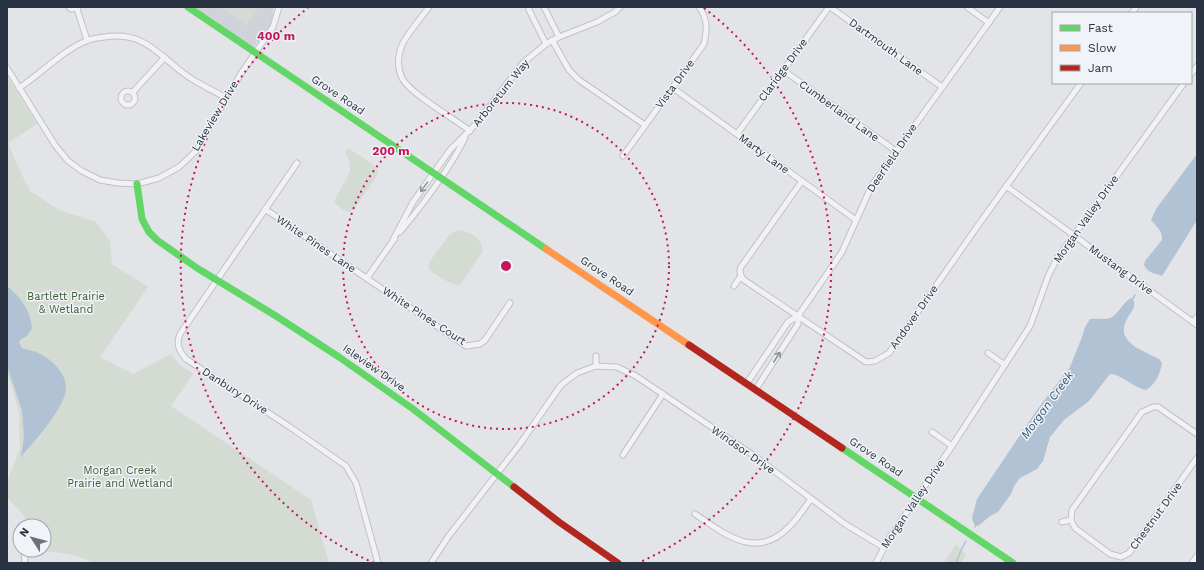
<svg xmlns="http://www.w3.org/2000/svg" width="1204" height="570" font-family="'Work Sans',sans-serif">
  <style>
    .built { fill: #d0d4da }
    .green { fill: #d3dbd2 }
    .water { fill: #b0c2d3 }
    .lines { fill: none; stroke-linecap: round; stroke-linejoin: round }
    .stream { stroke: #b0c2d3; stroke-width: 1.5 }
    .street-casing { stroke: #c0c2c5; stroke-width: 7 }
    .street { stroke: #f2f2f4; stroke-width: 5 }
    .fast { stroke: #63d668; stroke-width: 7 }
    .slow { stroke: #ff974d; stroke-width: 7 }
    .jam { stroke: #b3261e; stroke-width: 7 }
    .oneway { stroke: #8e929a }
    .ring { fill: none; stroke: #c2185b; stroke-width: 2; stroke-dasharray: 2 4 }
    .labels { text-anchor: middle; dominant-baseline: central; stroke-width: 3; stroke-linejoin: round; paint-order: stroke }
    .street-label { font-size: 11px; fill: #293341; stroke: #f0f3f7 }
    .park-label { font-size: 11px; fill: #3f5d36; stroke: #f0f3f7 }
    .water-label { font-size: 12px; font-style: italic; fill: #325476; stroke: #f0f3f7 }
    .centre { fill: #c2185b; stroke: #f0f3f7; stroke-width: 2 }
    .ring-label { font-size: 12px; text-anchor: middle; font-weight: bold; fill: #c2185b; stroke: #f0f3f7; stroke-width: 3; stroke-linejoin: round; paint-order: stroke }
  </style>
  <rect width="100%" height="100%" fill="#e2e4e7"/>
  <path class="built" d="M193 7H274L271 24 253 48Z"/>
  <g class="green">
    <path d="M221 7H259L247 25Z"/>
    <path d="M7 76 37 124 8 143 18 167 30 191 59 210 96 222 110 241 112 264 148 287 100 357 133 374 171 354 179 364 193 374 171 406 311 500 329 563H94C76 553 56 552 35 551V550H44V526H27L24 516 7 497V482L20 449 19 412 7 372Z"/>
    <path d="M349 149 370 162 378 170 377 175 357 205 349 212 343 210 334 202 350 172V163L345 151Z"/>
    <path d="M458 230C470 232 481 237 483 251L460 285C454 286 432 274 429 268 428 265 429 264 430 261L450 234Z"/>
    <path d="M956 544 966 555 961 563H944Z"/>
  </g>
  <g class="water">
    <path d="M1197 154V220L1162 276C1154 272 1150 275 1144 265L1145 261 1162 240C1163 231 1156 226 1151 220L1156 209Z"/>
    <path d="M7 286C21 298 30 309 32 328L27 336 20 340 19 343 22 348C28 350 36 351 42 355 55 362 70 378 65 394 58 416 36 439 21 457L24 436 22 411 7 366Z"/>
    <path d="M1131 298 1134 301C1135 308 1132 311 1128 317 1113 342 1142 350 1159 359L1162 363C1160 374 1156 384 1146 390 1132 387 1123 375 1110 374L1089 401 1064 420 1050 437 1043 461 1037 469 1020 478 1014 486 1011 494 998 512 990 516 978 526 974 524 972 518 977 499 1037 410 1070 367 1082 337 1085 327 1090 319C1096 318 1105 320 1110 318 1119 314 1122 303 1131 298Z"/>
  </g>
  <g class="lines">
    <g class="stream">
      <path d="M1132 300 1135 295"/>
      <path d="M975 527 977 523"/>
      <path d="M956 563 961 550 966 541"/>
    </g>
    <defs>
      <g id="street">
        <path d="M69 7 71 9 78 8"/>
        <path d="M429 7C421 18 407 34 402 45 398 55 397 67 402 78 409 93 455 119 470 131"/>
        <path d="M529 7V10L546 44"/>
        <path d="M544 7 559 37"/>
        <path d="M830 7 942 87"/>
        <path d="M967 7 989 23"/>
        <path d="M77 9 87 40"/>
        <path d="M1132 13 1136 7"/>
        <path d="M552 40 569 70 579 80 645 125"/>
        <path d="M7 68 55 145 68 161 82 171 100 180 118 183 137 184 159 178 179 167 196 151 240 75 273 27 279 7"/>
        <path d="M783 70 896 151"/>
        <path d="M1191 74 1197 66"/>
        <path d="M19 88C42 73 62 51 86 41 92 38 99 38 104 37 145 31 158 55 186 75 198 84 213 90 226 98"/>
        <path d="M673 88 856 220"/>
        <circle cx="128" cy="98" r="7"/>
        <path d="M133 92 165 57"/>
        <path d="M737 134 829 7"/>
        <path d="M623 156 704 44C707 30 708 19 699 7"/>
        <path d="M297 163 180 334C176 344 179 351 186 359L290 427 346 466 356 483 378 563"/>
        <path d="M802 181 741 267C739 272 740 276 744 280L866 362 875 361 889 353 979 224 1081 83"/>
        <path d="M1006 186 1197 325"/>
        <path d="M265 209 466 346 480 344 485 340 510 303"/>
        <path d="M400 232C424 203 448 172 465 138"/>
        <path d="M393 240 413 202 450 150 475 125 523 63 546 44 559 37 597 22 615 12 620 7"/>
        <path d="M367 278 395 238"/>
        <path d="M734 286 741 276"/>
        <path d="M1193 322 1197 317"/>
        <path d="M988 353 1005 365"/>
        <path d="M596 356V366"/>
        <path d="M747 383 788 322 798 316 842 252 872 185 1000 7"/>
        <path d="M756 389 798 324V316"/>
        <path d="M932 432 952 446"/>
        <path d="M1197 434 1158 407H1153L1142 412 1072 510 1071 520 1075 528 1110 554 1121 557 1129 553 1197 458"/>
        <path d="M623 455 663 394"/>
        <path d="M695 514C726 535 757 561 790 526 798 518 804 508 811 499"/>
        <path d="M1062 522 1071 520"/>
        <path d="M24 551 25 563"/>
        <path d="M431 563 448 537 520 444 561 385 577 373 596 366 617 367 636 376 753 455 845 524 883 547"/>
        <path d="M876 563 888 540 952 446 1030 326 1049 274 1058 257 1184 83"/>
        <path d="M1192 563 1197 556"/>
      </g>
    </defs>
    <use href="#street" class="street-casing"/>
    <use href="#street" class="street"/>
    <g class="fast">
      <path d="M188 7 546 249"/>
      <path d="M137 184 142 219 149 232 157 240 197 268 276 316 339 357 413 409 514 487"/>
      <path d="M842 448 1013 563"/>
    </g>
    <path class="slow" d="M546 249 689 345"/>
    <g class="jam">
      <path d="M689 345 842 448"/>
      <path d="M514 487 559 522 618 563"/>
    </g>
  </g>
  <defs><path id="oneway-shaft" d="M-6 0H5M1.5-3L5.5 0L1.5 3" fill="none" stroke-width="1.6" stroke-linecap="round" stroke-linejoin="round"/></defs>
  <g class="oneway">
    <use href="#oneway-shaft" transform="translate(424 187) rotate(125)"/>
    <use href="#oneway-shaft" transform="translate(777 357) rotate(-57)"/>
  </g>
  <g class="ring">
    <circle cx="506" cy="266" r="163"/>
    <path d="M374 563A325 325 0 0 1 308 8M704 8A325 325 0 0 1 638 563"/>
  </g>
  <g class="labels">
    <g class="street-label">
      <text transform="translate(886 47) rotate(36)">Dartmouth Lane</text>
      <text transform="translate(783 70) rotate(-54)">Claridge Drive</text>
      <text transform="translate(675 84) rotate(-54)">Vista Drive</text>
      <text transform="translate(501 93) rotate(-51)">Arboretum Way</text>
      <text transform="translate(338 95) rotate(34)">Grove Road</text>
      <text transform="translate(839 111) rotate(36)">Cumberland Lane</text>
      <text transform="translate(215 116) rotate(-59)">Lakeview Drive</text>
      <text transform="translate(764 154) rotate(36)">Marty Lane</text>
      <text transform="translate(892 158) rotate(-56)">Deerfield Drive</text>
      <text transform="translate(1086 219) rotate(-55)">Morgan Valley Drive</text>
      <text transform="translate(316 244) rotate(34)">White Pines Lane</text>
      <text transform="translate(1121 270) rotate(36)">Mustang Drive</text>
      <text transform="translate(607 276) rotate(34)">Grove Road</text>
      <text transform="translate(424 316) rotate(33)">White Pines Court</text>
      <text transform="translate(914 317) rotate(-55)">Andover Drive</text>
      <text transform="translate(374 368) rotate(35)">Isleview Drive</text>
      <text transform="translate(235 391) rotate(33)">Danbury Drive</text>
      <text transform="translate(743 450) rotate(35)">Windsor Drive</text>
      <text transform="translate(876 457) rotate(34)">Grove Road</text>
      <text transform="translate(913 504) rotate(-56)">Morgan Valley Drive</text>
      <text transform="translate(1156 516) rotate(-54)">Chestnut Drive</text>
    </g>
    <g class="park-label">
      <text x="66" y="296">Bartlett Prairie<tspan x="66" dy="13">&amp; Wetland</tspan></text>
      <text x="120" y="470">Morgan Creek<tspan x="120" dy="13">Prairie and Wetland</tspan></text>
    </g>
    <g class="water-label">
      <text transform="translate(1047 405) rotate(-54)">Morgan Creek</text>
    </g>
  </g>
  <circle cx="506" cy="266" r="6" class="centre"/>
  <g class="ring-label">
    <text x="276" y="40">400 m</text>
    <text x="391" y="155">200 m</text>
  </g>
  <rect width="1204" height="570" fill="none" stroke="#293341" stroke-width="16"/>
  <rect x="1052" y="12" width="140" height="72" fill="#f0f3f7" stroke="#a0a6ae"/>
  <rect x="1060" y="25" width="20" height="6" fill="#63d668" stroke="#a0a6ae"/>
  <text x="1088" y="32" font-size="12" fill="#293341">Fast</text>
  <rect x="1060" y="45" width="20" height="6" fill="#ff974d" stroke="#a0a6ae"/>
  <text x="1088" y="52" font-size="12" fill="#293341">Slow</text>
  <rect x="1060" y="65" width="20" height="6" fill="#b3261e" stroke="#a0a6ae"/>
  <text x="1088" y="72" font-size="12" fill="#293341">Jam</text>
  <g transform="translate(32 538) rotate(306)"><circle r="19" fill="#f0f3f7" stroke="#a0a6ae"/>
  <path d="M0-3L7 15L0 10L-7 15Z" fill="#6a717b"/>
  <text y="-6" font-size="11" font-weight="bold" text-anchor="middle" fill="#293341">N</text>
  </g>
</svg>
